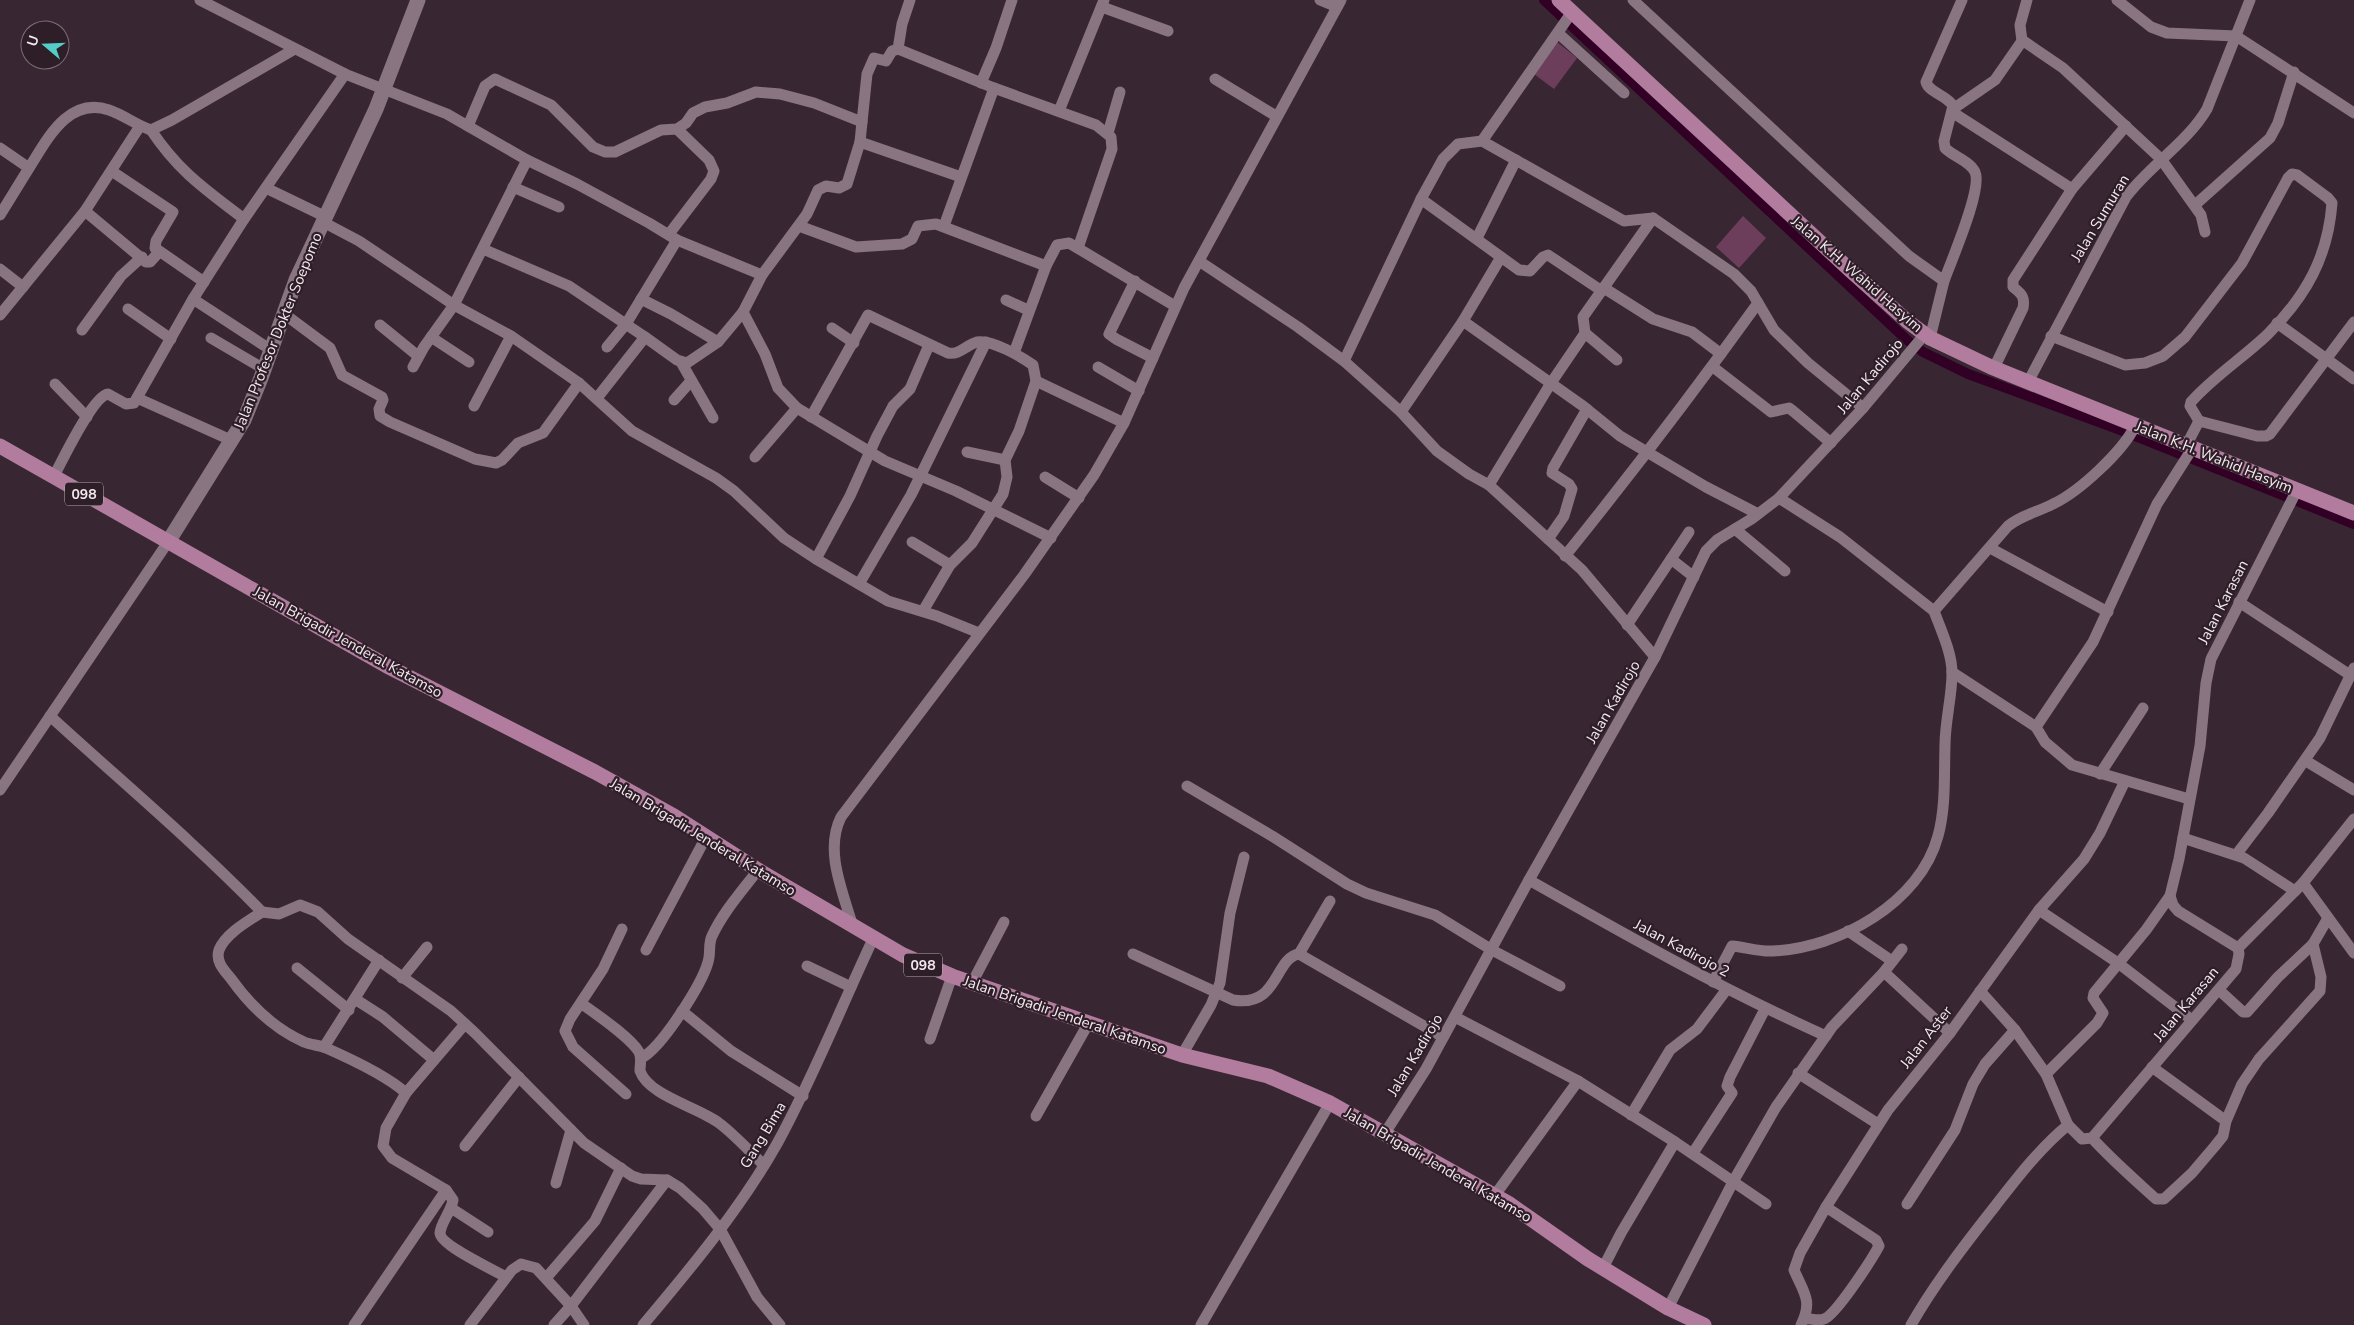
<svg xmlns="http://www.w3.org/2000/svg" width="2354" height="1325" font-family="'Nunito Sans',sans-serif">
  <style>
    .green { fill: #6c3e5c }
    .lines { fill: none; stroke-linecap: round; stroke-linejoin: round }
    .canal { stroke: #320025; stroke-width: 10 }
    .minor { stroke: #897581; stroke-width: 11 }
    .secondary { stroke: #897581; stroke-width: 15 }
    .primary { stroke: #b17c9e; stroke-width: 15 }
    .labels { text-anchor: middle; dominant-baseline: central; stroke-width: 4.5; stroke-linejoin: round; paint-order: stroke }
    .shield { fill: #2e1e28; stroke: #b9acb3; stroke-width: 1 }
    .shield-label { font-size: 14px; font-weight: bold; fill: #f4e9ef }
    .street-label { font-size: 15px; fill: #f4e9ef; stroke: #2e1e28 }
  </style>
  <rect width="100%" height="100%" fill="#382732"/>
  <g class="green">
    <path d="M1557 42 1577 58 1554 89 1534 74Z"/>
    <path d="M1743 216 1766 238 1739 268 1716 247Z"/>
  </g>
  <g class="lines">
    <path class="canal" d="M1544 0 1907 340 1923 352 1968 374 2123 431 2354 524"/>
    <g class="minor">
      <path d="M200 0 345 74 447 114 527 160 577 184 649 223 677 240 762 275"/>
      <path d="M1320 0 1337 7"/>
      <path d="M1633 0 1909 256 1944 281C1951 261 1983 189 1975 172 1970 161 1954 157 1945 148L1944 141 1953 106C1947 95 1929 93 1926 82L1962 0"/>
      <path d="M2117 0 2151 27 2167 33 2236 36 2354 113"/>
      <path d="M1102 7 1168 31"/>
      <path d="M1558 33 1624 93"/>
      <path d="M2022 41 2020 25 2027 0"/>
      <path d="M898 49 994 88 1096 125 1111 137 1112 149 1078 248"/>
      <path d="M1215 79 1276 116"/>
      <path d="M981 83 996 48 1012 0"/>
      <path d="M1953 109 1995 80 2020 44 2022 41 2025 42 2063 68 2161 159 2201 215 2205 232"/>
      <path d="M1059 111 1104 0"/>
      <path d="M1952 112 2072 189"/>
      <path d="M862 122 860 142 961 177"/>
      <path d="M468 126 485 86 495 79 551 105 593 147 605 152H615L661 130 677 129 686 123 693 113 705 107 727 103 756 92 780 94 814 103 862 122 867 74 874 58 886 61 892 51 898 49 902 24 910 0"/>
      <path d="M151 130C179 172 205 189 244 219"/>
      <path d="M1108 133 1120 92"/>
      <path d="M1482 141 1572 12"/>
      <path d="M860 142 847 184 839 188 826 186 818 190 807 214 762 275 743 312 765 354 778 388 797 408 885 461 956 491 1051 538"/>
      <path d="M0 148 29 168C47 140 68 96 109 110 124 115 136 125 151 130L172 120 293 50"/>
      <path d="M113 172 173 212 156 241 155 248 204 282"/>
      <path d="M513 187 559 207"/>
      <path d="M266 188 326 217"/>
      <path d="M1421 199 1519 270 1530 271 1543 257 1548 255 1602 291"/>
      <path d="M2195 205 2270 138 2278 123 2294 72"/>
      <path d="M85 211 146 262H150L159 252"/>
      <path d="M0 215 29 168"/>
      <path d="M323 222 359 241 454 305 511 336 579 383 632 431 716 478 734 491 784 538 816 559 888 601 937 616 979 633"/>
      <path d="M799 226 856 247 902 244 912 239 918 226 936 224 1046 266 1057 245 1069 243 1175 306"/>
      <path d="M944 226 994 88"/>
      <path d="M669 234 711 179 714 171 709 160 677 129"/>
      <path d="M1477 238 1516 160"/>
      <path d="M483 249 569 286 645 337"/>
      <path d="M1199 261 1298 327 1344 361 1401 412 1437 451 1469 474 1489 485 1582 570 1655 657"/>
      <path d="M0 269 23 287"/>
      <path d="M1135 281 1109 334 1116 339 1153 358"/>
      <path d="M1604 288 1653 319 1692 332 1721 354"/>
      <path d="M193 299 271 350"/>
      <path d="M641 299 671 314 718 342"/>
      <path d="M1006 300 1028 310"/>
      <path d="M128 309 171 339"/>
      <path d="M283 313 330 348 342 375 382 397 383 400 379 409 380 416 390 422 475 459 496 463 502 460 518 443 543 433 579 383"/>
      <path d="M0 315 85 211 140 126"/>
      <path d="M1463 321 1583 406 1620 436 1706 487 1758 514"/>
      <path d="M2277 323 2354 379"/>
      <path d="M380 325 418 356"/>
      <path d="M832 328 854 343"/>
      <path d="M82 330 121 276 142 257"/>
      <path d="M1585 333 1617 360"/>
      <path d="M2051 336 2125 365 2145 363 2163 356 2185 337 2242 263 2288 178 2292 174 2297 175 2328 198 2332 203C2328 257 2306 296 2268 334 2243 358 2214 376 2191 402L2190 406 2199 421"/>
      <path d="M431 337 469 362"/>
      <path d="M211 338 264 369"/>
      <path d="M1930 338 1944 281"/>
      <path d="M607 347 626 324 677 240"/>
      <path d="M1014 353 1046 266"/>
      <path d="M1344 361 1421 199 1443 159 1458 144 1482 141 1624 221 1653 218 1734 274 1751 291 1774 330 1808 363 1863 408"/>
      <path d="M681 362 713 418"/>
      <path d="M413 367 424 347 454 305 527 160"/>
      <path d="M1098 367 1139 391"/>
      <path d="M1713 367 1771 412 1789 408 1793 411 1831 443"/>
      <path d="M1994 368 2023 308C2025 297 2022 294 2013 287V280L2072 189 2126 126"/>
      <path d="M1036 381 1124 423"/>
      <path d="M2028 382 2126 197C2150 165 2187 143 2207 109L2250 0"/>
      <path d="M55 384 87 417"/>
      <path d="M137 398 233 441"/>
      <path d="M597 398 645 337 677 360 687 363 718 342 743 312"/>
      <path d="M674 400 691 381"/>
      <path d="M474 406 511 336"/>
      <path d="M1401 412 1463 321 1501 257"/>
      <path d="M811 417 868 315 948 353C960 355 966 345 977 342 991 339 1022 357 1033 365L1036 381 1019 431 1005 460 1007 477 1003 494 972 543 950 565 923 611"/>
      <path d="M2186 446 2199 421 2257 436H2266L2270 434 2354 322"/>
      <path d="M967 452 1005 460"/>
      <path d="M755 457 797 408"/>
      <path d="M54 476C62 461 93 396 108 394L126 404 134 403 193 299 244 219 345 74"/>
      <path d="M1045 477 1079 498"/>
      <path d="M1489 485 1551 383 1585 333 1583 317 1653 218"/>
      <path d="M1779 498 1840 537 1934 611 2008 526C2021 515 2038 512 2053 504 2079 492 2123 451 2135 426"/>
      <path d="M1735 529 1785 571"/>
      <path d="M1548 539 1564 516 1572 489 1569 484 1552 473 1553 468 1587 409"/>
      <path d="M912 542 950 565"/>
      <path d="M1990 548 2108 612"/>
      <path d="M1565 556C1632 473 1696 389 1758 303"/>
      <path d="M816 559 850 496 877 436 893 406 910 389 929 345"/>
      <path d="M1671 559 1694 577"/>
      <path d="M859 584 911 495 986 342"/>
      <path d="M2239 602 2350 675"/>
      <path d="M1627 625 1689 532"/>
      <path d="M1952 672 2036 727"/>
      <path d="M50 716C121 781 195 843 262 912 248 921 225 934 219 950 215 962 225 971 232 980 250 1005 275 1029 304 1042 311 1045 319 1045 326 1048 351 1059 386 1075 406 1093L386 1128 383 1146 392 1158 446 1190 354 1325"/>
      <path d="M2306 761 2354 790"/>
      <path d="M2100 774 2143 708"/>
      <path d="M1187 786 1272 836 1347 884 1366 893 1435 915 1492 950 1560 986"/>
      <path d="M0 790 168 542"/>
      <path d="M2189 799 2072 765 2045 742 2036 727 2093 642 2157 504 2192 449"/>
      <path d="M2183 838 2244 858 2295 891"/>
      <path d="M2236 855 2268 813 2320 738 2354 668"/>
      <path d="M1529 880C1626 935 1723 990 1826 1036"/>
      <path d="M2303 883 2354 953"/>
      <path d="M2039 910 2118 963 2192 1020"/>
      <path d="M262 912 279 914 300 905 318 912 348 939 451 1011 475 1033 584 1143 632 1176 641 1179 667 1180 680 1188 703 1209 720 1229 757 1297 780 1325"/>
      <path d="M853 927C843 892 824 851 841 817L1024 575 1094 475 1124 423 1184 288 1341 0"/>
      <path d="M622 929 603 969 570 1019 565 1031 573 1047 626 1094"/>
      <path d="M1848 931 1892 961"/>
      <path d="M2238 948 2303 883 2354 819"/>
      <path d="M646 950 706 837"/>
      <path d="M1133 954 1233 1000C1279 1008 1274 958 1299 954L1443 1037"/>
      <path d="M1299 954 1330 901"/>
      <path d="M807 966 851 987"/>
      <path d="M297 968 349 1010"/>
      <path d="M1884 972 1950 1033"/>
      <path d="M402 978 427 947"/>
      <path d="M1713 982 1732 946C1745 947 1759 952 1773 951 1839 948 1920 903 1938 836 1946 807 1944 775 1945 745 1945 721 1952 697 1952 673 1952 653 1941 630 1934 611"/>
      <path d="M972 983 1004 922"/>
      <path d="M2219 990 2243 1012H2247L2278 977 2313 944"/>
      <path d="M1980 991 2015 1030 2046 1074 2068 1125"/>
      <path d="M355 999 383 1017 434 1060"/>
      <path d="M582 1004C596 1014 630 1037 639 1052 642 1058 640 1064 640 1071 649 1096 698 1107 719 1123 735 1135 749 1151 764 1165"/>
      <path d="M682 1011 731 1051 803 1096"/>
      <path d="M1455 1017 1578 1081"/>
      <path d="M930 1039 952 976"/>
      <path d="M324 1047 379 960"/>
      <path d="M1182 1055 1211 1005 1220 983 1230 913 1244 857"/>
      <path d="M641 1058C661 1049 702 984 708 962 711 953 708 944 712 936 723 912 742 891 758 870"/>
      <path d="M2152 1067 2226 1121"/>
      <path d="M1798 1073 1878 1124"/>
      <path d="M2046 1074 2097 1023 2103 1013 2093 998 2094 993 2146 930 2170 896"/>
      <path d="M406 1093 465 1024"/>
      <path d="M1631 1115 1670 1050 1697 1029 1727 989"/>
      <path d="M1036 1116 1088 1024"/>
      <path d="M1385 1133 1426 1069 1529 880 1655 657 1706 551 1717 540 1753 518 1779 498 1863 408 1925 334"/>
      <path d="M2092 1138C2112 1160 2134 1179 2156 1199H2164L2192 1173 2215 1146 2223 1136 2226 1121 2242 1084 2259 1059 2320 991 2321 977 2313 944 2328 918"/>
      <path d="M465 1146 519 1077"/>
      <path d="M1693 1153 1732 1093 1727 1086 1730 1077 1765 1009"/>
      <path d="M556 1183 571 1130"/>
      <path d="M446 1190 453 1200C451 1212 441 1222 440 1233 440 1245 494 1270 506 1277"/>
      <path d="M1495 1195 1578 1081 1675 1142 1766 1204"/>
      <path d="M1907 1204 1955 1130 1973 1084 1985 1064 2015 1030"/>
      <path d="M451 1208 488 1232"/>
      <path d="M1603 1268 1621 1233 1675 1142"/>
      <path d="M547 1277 595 1221 621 1168"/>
      <path d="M1668 1308 1734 1180 1776 1107 1832 1027 1884 972 1902 949"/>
      <path d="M1805 1318C1810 1319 1819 1321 1824 1319 1836 1315 1872 1259 1879 1246L1876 1240 1826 1207"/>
      <path d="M470 1325 512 1270 521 1264 536 1268 571 1306 667 1180"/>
      <path d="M554 1325 571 1306 584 1325"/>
      <path d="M643 1325C691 1268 741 1208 778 1142 814 1076 841 1007 873 939"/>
      <path d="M1201 1325 1330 1103"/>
      <path d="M1801 1325C1813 1301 1804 1293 1794 1270L1800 1253 1826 1207 1888 1110 1950 1033 2039 910 2084 859 2100 833 2125 781"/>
      <path d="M1911 1325C1935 1283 1966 1243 1996 1205 2017 1178 2040 1148 2068 1125L2082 1139 2092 1138 2236 969 2239 954 2238 948 2178 911 2173 905 2170 896 2179 859 2200 746 2206 683 2211 659 2297 490"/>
    </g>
    <path class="secondary" d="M168 542 244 420 261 378 296 280 376 109 418 0"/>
    <g class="primary">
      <path d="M1559 0 1850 270 1907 321 1930 338 1991 367 2354 513"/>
      <path d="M0 446 387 666 595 772 674 816 758 870 903 955 952 976 1182 1055 1268 1076 1330 1103 1508 1203 1588 1259 1668 1308 1704 1325"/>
    </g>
  </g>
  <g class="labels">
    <g class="shield">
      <rect x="65" y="482.5" width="38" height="23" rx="4"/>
      <rect x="904" y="953.5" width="38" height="23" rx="4"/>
    </g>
    <g class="shield-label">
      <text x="84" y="494">098</text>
      <text x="923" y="965">098</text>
    </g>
    <g class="street-label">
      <text transform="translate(2100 218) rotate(-59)">Jalan Sumuran</text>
      <text transform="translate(1857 274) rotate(41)">Jalan K.H. Wahid Hasyim</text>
      <text transform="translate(278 331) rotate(-68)">Jalan Profesor Dokter Soepomo</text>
      <text transform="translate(1870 376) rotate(-50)">Jalan Kadirojo</text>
      <text transform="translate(2214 457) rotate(22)">Jalan K.H. Wahid Hasyim</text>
      <text transform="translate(2223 602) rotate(-63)">Jalan Karasan</text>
      <text transform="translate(348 642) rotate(29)">Jalan Brigadir Jenderal Katamso</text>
      <text transform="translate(1613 702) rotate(-60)">Jalan Kadirojo</text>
      <text transform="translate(703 837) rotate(31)">Jalan Brigadir Jenderal Katamso</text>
      <text transform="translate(1682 948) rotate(28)">Jalan Kadirojo 2</text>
      <text transform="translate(2186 1004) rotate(-50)">Jalan Karasan</text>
      <text transform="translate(1065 1015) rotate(19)">Jalan Brigadir Jenderal Katamso</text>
      <text transform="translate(1926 1037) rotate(-52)">Jalan Aster</text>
      <text transform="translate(1415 1055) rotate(-59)">Jalan Kadirojo</text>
      <text transform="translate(763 1135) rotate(-59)">Gang Bima</text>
      <text transform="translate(1438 1165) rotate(30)">Jalan Brigadir Jenderal Katamso</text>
    </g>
  </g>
  <g transform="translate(45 45) rotate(289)"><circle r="24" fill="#2e1e28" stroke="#7d6f78"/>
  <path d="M0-4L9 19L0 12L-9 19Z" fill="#54cdc8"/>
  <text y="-8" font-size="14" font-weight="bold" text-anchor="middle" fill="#f4e9ef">U</text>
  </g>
</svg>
